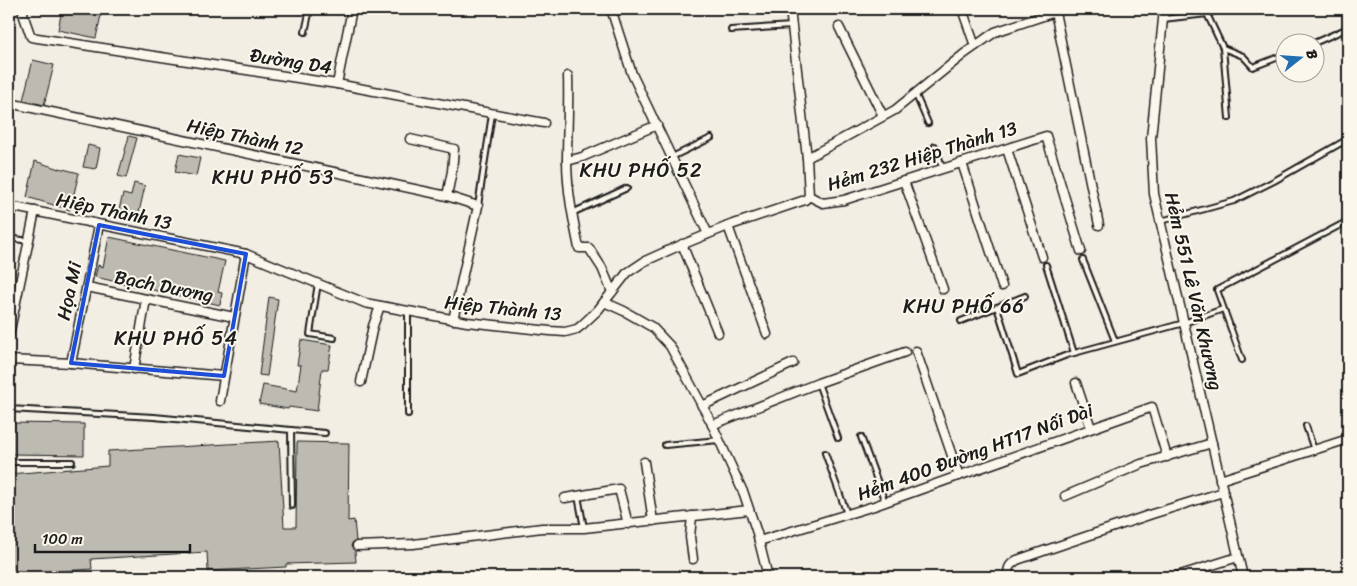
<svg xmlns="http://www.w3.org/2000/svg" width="1357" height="586" font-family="Sriracha,sans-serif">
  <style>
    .building { fill: #bdbab1; stroke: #1c1c1c }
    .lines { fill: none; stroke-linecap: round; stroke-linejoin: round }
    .service-casing { stroke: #1c1c1c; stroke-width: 8 }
    .minor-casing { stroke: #1c1c1c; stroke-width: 11 }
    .service { stroke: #fbf7ec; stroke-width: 4 }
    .minor { stroke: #fbf7ec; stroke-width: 8 }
    .marked { fill: none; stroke: #1d4ed8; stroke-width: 4; stroke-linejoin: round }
    .labels { text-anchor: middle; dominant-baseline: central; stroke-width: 4; stroke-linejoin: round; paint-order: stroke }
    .street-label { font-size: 19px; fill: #1c1c1c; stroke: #fbf7ec }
    .neighbourhood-label { font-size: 20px; letter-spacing: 1px; fill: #1c1c1c; stroke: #fbf7ec }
  </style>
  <rect width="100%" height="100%" fill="#f2eee4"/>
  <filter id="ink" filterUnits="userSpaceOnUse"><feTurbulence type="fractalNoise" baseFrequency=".02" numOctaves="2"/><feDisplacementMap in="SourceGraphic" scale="10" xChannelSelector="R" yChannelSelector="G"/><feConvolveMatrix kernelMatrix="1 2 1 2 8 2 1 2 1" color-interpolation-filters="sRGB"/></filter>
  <g filter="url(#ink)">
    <g class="building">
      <path d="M62 9H74L101 15 96 38 58 30Z"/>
      <path d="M33 60 54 65 44 105 23 100Z"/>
      <path d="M129 136 137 138 126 178 118 176Z"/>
      <path d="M88 145 100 148 96 169 83 167Z"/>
      <path d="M179 154 200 158 196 176 175 172Z"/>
      <path d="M35 161 59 169V168L79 173 70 210 27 197Z"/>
      <path d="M134 183 145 186 137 221 117 217 123 194 131 196Z"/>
      <path d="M109 237 225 261 218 292 222 293 220 305 95 277 98 265 103 267Z"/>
      <path d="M269 297 278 299 267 376 259 375Z"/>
      <path d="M301 340 332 345 328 369H322L317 411 289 407 288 409 259 404 263 385 297 391 301 365H297Z"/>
      <path d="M9 423 84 424V455L9 454Z"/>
      <path d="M279 441 284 527H296L297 442 349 443 348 521 354 520 356 541 352 543 351 547 355 551 356 562 286 564V567L208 571 207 552 91 559 92 569 11 575 9 549V474L108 466V451Z"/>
    </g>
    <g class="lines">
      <defs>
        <g id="service">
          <path d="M1207 14 1223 48 1229 118"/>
          <path d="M1163 19 1207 14 1220 9"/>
          <path d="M731 30 792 26"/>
          <path d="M305 32 310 9"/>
          <path d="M1314 43 1348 28"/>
          <path d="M1223 48 1243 56 1253 67 1284 55"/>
          <path d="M915 93 928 123"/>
          <path d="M935 146 943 169"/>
          <path d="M672 157 711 138"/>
          <path d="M478 206 492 114"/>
          <path d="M572 213 627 188"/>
          <path d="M1161 221 1234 201 1274 181 1348 139"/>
          <path d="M9 238 29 241"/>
          <path d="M1083 260 1115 341"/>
          <path d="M1046 265 1074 353"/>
          <path d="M318 283 310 334 334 338"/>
          <path d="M997 307 1018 374 1067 355 1184 323 1223 309"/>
          <path d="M961 321 1025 296"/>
          <path d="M1242 360 1217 290 1348 221"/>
          <path d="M818 383 838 438"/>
          <path d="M9 409 154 417 291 430 292 506"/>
          <path d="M408 414V312"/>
          <path d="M1306 426 1314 450"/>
          <path d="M291 430 325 433"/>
          <path d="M861 437 885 502"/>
          <path d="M665 445 719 440"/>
          <path d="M825 453 847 514"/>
          <path d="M9 462H72"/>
          <path d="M578 496 584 528"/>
        </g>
        <g id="minor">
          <path d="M24 9 23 14 31 37 337 84 544 123"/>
          <path d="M611 9 632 74 708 234"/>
          <path d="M962 9 975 46"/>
          <path d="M1164 9 1151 138 1154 194 1243 577"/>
          <path d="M1055 12 1099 225"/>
          <path d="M839 27 883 116"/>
          <path d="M568 76C569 104 567 132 567 160 567 190 573 219 579 248H589L602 268 612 292"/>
          <path d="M337 84 352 9"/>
          <path d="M9 103 447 196 478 206 453 320"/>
          <path d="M410 139 454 149 452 171 447 196"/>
          <path d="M1007 149 1042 257"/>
          <path d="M807 158 895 110 964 54 995 32 1055 12 1060 9"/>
          <path d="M567 161 582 157 657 125"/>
          <path d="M962 163 1002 286"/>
          <path d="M904 181 943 289"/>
          <path d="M809 196 823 203 844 200 1046 136 1081 251"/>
          <path d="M9 206 246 254 365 303 467 322 550 331 565 332 577 329 582 325 598 310 627 273 645 261 674 248 728 226 805 200 809 196 807 158 790 9"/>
          <path d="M728 226 767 334"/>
          <path d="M682 244 718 333"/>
          <path d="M87 287 234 317"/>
          <path d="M604 302 624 311 652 327 670 346 711 422 744 494 757 533 768 577"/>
          <path d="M9 335 35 211"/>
          <path d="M916 351 959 476"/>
          <path d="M9 360 71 363 224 376"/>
          <path d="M71 363 99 225"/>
          <path d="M134 369 146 299"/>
          <path d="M361 382 373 326 380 306"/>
          <path d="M1076 383 1091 428"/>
          <path d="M220 401 246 254"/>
          <path d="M702 406 793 363"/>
          <path d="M712 425 818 383 905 352"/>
          <path d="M644 462 653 521"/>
          <path d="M1220 480 1348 439"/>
          <path d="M1065 496 1141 464 1212 443"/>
          <path d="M565 498 619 489 628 524"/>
          <path d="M692 516 690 537 693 559"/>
          <path d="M759 541 874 506 1152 407 1167 457"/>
          <path d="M357 546 413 544 542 528H584L749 510"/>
          <path d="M1009 577C1007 568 1009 565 1017 560L1152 514 1223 492"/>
          <path d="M1174 577 1238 557"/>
        </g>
      </defs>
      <use href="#service" class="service-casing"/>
      <use href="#minor" class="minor-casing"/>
      <use href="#service" class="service"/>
      <use href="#minor" class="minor"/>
    </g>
  </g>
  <path class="marked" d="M99 225 246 254 224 376 71 363Z"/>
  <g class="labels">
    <g class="street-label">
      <text transform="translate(291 61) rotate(9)">Đường D4</text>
      <text transform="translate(245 137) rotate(12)">Hiệp Thành 12</text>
      <text transform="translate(922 156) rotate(-17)">Hẻm 232 Hiệp Thành 13</text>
      <text transform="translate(114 211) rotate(12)">Hiệp Thành 13</text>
      <text transform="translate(164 286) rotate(11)">Bạch Dương</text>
      <text transform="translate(69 291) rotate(-78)">Họa Mi</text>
      <text transform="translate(1194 291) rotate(77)">Hẻm 551 Lê Văn Khương</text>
      <text transform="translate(503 308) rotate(6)">Hiệp Thành 13</text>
      <text transform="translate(975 452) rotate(-20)">Hẻm 400 Đường HT17 Nối Dài</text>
    </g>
    <g class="neighbourhood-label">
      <text x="641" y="170">KHU PHỐ 52</text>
      <text x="273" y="177">KHU PHỐ 53</text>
      <text x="964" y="306">KHU PHỐ 66</text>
      <text x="176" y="338">KHU PHỐ 54</text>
    </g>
  </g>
  <rect width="1357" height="586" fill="none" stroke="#fbf7ec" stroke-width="30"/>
  <rect x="15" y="15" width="1327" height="556" fill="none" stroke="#1c1c1c" stroke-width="2" filter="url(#ink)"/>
  <g transform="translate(1300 58) rotate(73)"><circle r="24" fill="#fbf7ec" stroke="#a29f99"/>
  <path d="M0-4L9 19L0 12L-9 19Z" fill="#1f6fb2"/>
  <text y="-8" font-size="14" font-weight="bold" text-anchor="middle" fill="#1c1c1c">B</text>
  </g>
  <path d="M35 544v8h155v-8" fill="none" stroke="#1c1c1c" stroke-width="2.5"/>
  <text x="42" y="544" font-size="15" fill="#1c1c1c" stroke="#fbf7ec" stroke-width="4" paint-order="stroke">100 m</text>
</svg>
